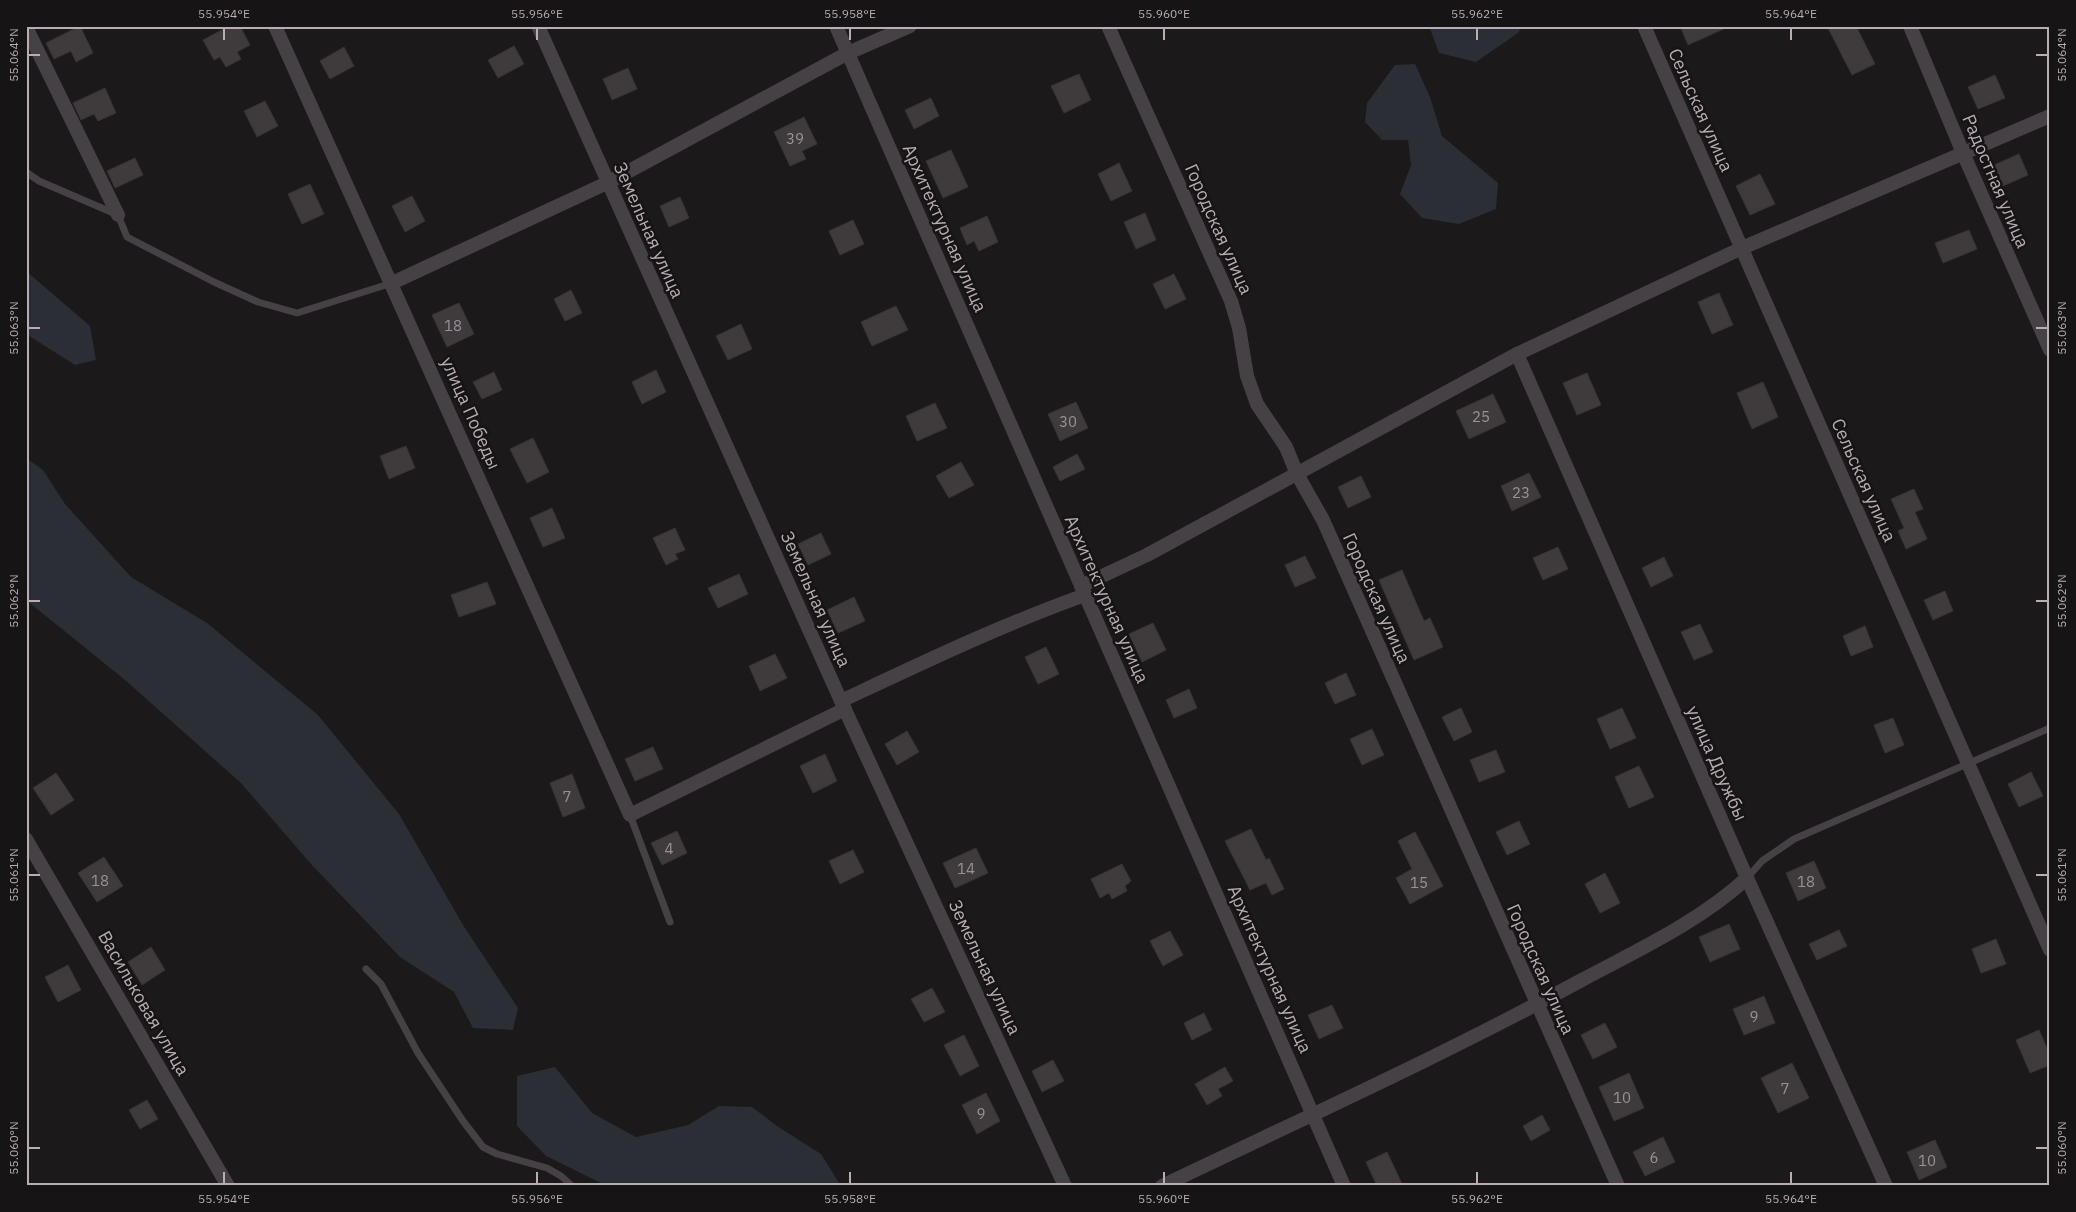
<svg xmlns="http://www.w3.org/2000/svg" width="2076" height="1212" font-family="'IBM Plex Sans',sans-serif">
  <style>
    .green { fill: #2b2e34 }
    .building { fill: #3f3b3d; stroke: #363334 }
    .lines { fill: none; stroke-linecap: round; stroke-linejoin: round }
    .service { stroke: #464144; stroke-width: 7 }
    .minor { stroke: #464144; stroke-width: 14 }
    .ticks { fill: none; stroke: #b9adb5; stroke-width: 2 }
    .labels { text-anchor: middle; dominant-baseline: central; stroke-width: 5; stroke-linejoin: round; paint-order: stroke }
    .number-label { font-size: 15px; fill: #9a9097 }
    .street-label { font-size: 18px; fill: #b9adb5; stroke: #161414 }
    .neatline { fill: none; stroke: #b9adb5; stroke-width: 2 }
    .ticks-label { font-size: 12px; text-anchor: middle; fill: #b9adb5 }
  </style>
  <rect width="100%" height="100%" fill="#1b1919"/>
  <g class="green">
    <path d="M1429 26H1522L1518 33 1476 62 1439 53Z"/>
    <path d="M1415 64 1430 97 1442 136 1498 183 1496 209 1459 224 1422 218 1400 194 1411 165 1408 140H1382L1365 122 1367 103 1395 65Z"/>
    <path d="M26 271 90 326 96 360 75 365 26 334Z"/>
    <path d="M26 458 43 470 65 504 131 577 207 623 318 715 399 814 463 925 518 1008 513 1030 473 1028 454 992 400 957 311 864 241 783 125 680 26 600Z"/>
    <path d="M555 1067 592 1113 636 1137 688 1125 719 1106 752 1107 777 1126 821 1154 841 1186H607L546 1156 517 1126V1076Z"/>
  </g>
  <g class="building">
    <path d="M80 26 93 53 76 62 71 51 54 59 46 43Z"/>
    <path d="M229 26H240L250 45 237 52 241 59 226 67 220 57 214 60 203 40Z"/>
    <path d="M1680 26H1730L1688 45Z"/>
    <path d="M1827 26H1856L1875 64 1852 75Z"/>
    <path d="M514 46 524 64 498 78 488 60Z"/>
    <path d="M344 47 354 66 330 79 320 61Z"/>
    <path d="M628 68 637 89 612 100 603 79Z"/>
    <path d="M1079 74 1091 100 1064 113 1051 86Z"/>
    <path d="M1995 75 2005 98 1978 109 1968 87Z"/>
    <path d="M105 88 116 113 98 121 94 114 81 120 73 103Z"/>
    <path d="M931 98 939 116 914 129 905 110Z"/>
    <path d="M265 101 278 126 257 137 244 111Z"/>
    <path d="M804 117 817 144 802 151 806 159 790 166 774 132Z"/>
    <path d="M951 150 968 187 943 198 926 161Z"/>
    <path d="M2019 154 2028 175 2003 186 1994 165Z"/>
    <path d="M135 158 143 175 115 188 107 171Z"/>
    <path d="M1119 163 1132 191 1111 201 1098 174Z"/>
    <path d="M1760 174 1775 204 1750 215 1736 186Z"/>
    <path d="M310 184 324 214 302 224 288 194Z"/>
    <path d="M412 196 425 221 405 232 392 206Z"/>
    <path d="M680 197 689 218 669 227 660 206Z"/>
    <path d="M1145 213 1156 240 1136 249 1124 222Z"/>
    <path d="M987 216 998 242 979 251 974 241 967 245 960 228Z"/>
    <path d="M853 220 864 244 840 255 829 231Z"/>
    <path d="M1969 230 1977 249 1943 263 1935 243Z"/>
    <path d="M1174 274 1186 299 1165 309 1153 284Z"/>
    <path d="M571 290 582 313 565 321 554 299Z"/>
    <path d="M1719 293 1733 325 1712 334 1698 302Z"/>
    <path d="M459 303 474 334 447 347 432 315Z"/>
    <path d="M896 306 908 330 872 346 861 322Z"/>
    <path d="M741 324 752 349 728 360 716 336Z"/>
    <path d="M656 370 666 392 642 404 632 382Z"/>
    <path d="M494 372 502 390 482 399 473 382Z"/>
    <path d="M1587 373 1601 405 1577 415 1563 383Z"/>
    <path d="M1763 382 1778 417 1752 429 1737 393Z"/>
    <path d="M1493 394 1506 422 1469 439 1456 411Z"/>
    <path d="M1076 402 1088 428 1060 441 1048 414Z"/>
    <path d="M935 403 947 428 917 441 906 416Z"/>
    <path d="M533 438 549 472 527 483 510 449Z"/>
    <path d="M406 446 415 468 389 479 380 456Z"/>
    <path d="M1077 454 1085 469 1060 481 1053 467Z"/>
    <path d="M961 462 974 485 949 498 936 476Z"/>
    <path d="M1529 473 1541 497 1512 511 1501 486Z"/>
    <path d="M1361 476 1371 497 1348 508 1338 487Z"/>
    <path d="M1914 489 1923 509 1915 512 1927 539 1906 549 1898 531 1904 528 1891 499Z"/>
    <path d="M552 508 565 538 543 547 530 518Z"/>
    <path d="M675 528 685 550 675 554 678 559 666 565 653 538Z"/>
    <path d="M821 533 831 554 808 565 798 544Z"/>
    <path d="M1558 547 1568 569 1543 580 1533 558Z"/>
    <path d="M1305 556 1316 578 1295 587 1285 565Z"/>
    <path d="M1664 557 1673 576 1651 587 1642 568Z"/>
    <path d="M1402 570 1424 621 1430 618 1443 647 1414 660 1379 580Z"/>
    <path d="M739 574 748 594 718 608 708 588Z"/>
    <path d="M487 582 496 604 459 617 451 595Z"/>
    <path d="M1945 591 1953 611 1933 620 1924 600Z"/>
    <path d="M854 597 865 621 838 633 827 610Z"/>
    <path d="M1153 623 1166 650 1142 662 1129 634Z"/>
    <path d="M1700 624 1713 652 1694 660 1681 632Z"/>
    <path d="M1865 626 1873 647 1851 656 1843 636Z"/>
    <path d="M1046 647 1059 674 1038 684 1025 657Z"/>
    <path d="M775 654 787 678 760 691 749 666Z"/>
    <path d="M1346 673 1356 695 1335 704 1325 683Z"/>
    <path d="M1189 689 1197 708 1174 718 1166 700Z"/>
    <path d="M1461 708 1472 732 1454 741 1442 717Z"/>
    <path d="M1622 708 1636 738 1610 749 1597 719Z"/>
    <path d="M1893 718 1904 745 1885 753 1874 725Z"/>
    <path d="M1372 729 1384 755 1362 765 1350 739Z"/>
    <path d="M907 731 919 752 897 765 885 744Z"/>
    <path d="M653 747 663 769 635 781 625 759Z"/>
    <path d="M1496 750 1505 772 1479 782 1470 760Z"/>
    <path d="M825 754 837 781 813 793 800 766Z"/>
    <path d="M1639 766 1654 797 1629 808 1615 777Z"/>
    <path d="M2031 772 2043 796 2019 807 2008 784Z"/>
    <path d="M56 773 74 800 51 815 33 788Z"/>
    <path d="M572 774 585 808 563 817 550 783Z"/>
    <path d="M1519 821 1530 844 1507 855 1496 832Z"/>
    <path d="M1251 829 1266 860 1269 858 1284 889 1272 895 1266 883 1250 890 1225 841Z"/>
    <path d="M677 831 687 853 662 865 651 843Z"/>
    <path d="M1415 832 1443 886 1410 904 1396 878 1412 869 1398 841Z"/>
    <path d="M976 848 988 873 955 888 943 863Z"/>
    <path d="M853 850 864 872 840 884 829 861Z"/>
    <path d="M104 857 123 886 97 902 78 873Z"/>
    <path d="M1814 861 1826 888 1798 901 1786 873Z"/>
    <path d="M1122 864 1131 881 1125 886 1127 891 1112 899 1109 893 1100 898 1091 879Z"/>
    <path d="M1605 873 1620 903 1600 913 1585 884Z"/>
    <path d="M1729 924 1740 949 1710 962 1699 937Z"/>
    <path d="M1839 930 1847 946 1817 960 1809 944Z"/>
    <path d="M1170 931 1183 955 1163 966 1150 941Z"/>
    <path d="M1996 939 2006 964 1981 973 1972 949Z"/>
    <path d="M151 947 165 970 142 985 128 962Z"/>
    <path d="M68 965 81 990 58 1002 45 977Z"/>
    <path d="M932 988 945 1012 924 1022 911 999Z"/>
    <path d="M1764 996 1775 1023 1744 1035 1733 1009Z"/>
    <path d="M1332 1005 1343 1028 1319 1039 1308 1015Z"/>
    <path d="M1204 1013 1212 1030 1192 1040 1184 1023Z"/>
    <path d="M1605 1023 1617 1047 1593 1059 1581 1035Z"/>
    <path d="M2039 1030 2050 1055V1065L2030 1073 2016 1040Z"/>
    <path d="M964 1035 979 1066 960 1076 944 1045Z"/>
    <path d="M1053 1060 1064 1081 1042 1092 1032 1071Z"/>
    <path d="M1792 1063 1809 1098 1778 1113 1761 1078Z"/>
    <path d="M1225 1067 1233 1081 1218 1089 1222 1096 1207 1105 1195 1084Z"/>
    <path d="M1629 1073 1644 1108 1614 1121 1599 1087Z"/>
    <path d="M986 1093 1000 1121 977 1134 962 1105Z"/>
    <path d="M147 1100 158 1119 140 1129 129 1110Z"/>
    <path d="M1542 1115 1550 1130 1531 1141 1523 1126Z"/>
    <path d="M1663 1137 1675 1162 1645 1176 1633 1152Z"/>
    <path d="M1935 1140 1947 1167 1919 1180 1907 1152Z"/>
    <path d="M1387 1152 1403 1186H1377L1366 1162Z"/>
  </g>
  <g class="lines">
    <g class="service">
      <path d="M26 172 39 181 118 215 127 237 214 282 258 302 297 313 392 283"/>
      <path d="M630 815 670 922"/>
      <path d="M1747 878 1762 861 1794 839 2050 728"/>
      <path d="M366 969 381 984 418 1053 463 1121 483 1147 497 1154 547 1168 561 1176 572 1186"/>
    </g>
    <g class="minor">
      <path d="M275 26 630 815 845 709"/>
      <path d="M538 26 841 701 1065 1186"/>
      <path d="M836 26 1344 1186"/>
      <path d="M1108 26 1231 301 1239 328 1247 376 1257 404 1286 447 1297 474 1323 520 1618 1186"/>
      <path d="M1644 26 2050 950"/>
      <path d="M1910 26 1963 153 2050 350"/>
      <path d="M26 27 118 215"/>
      <path d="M392 283 607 183 848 53 910 26"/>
      <path d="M1517 354 1747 878 1886 1186"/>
      <path d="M1081 586 1147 555 1517 354 1742 248 2050 116"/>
      <path d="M841 701C922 663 1001 625 1085 595"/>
      <path d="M26 839 228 1186"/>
      <path d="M1162 1186C1302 1119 1444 1055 1580 981 1638 950 1699 922 1747 878"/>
    </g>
  </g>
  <path class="ticks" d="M224 28V40M537 28V40M850 28V40M1164 28V40M1477 28V40M1791 28V40M28 55H40M2036 55H2048M28 328H40M2036 328H2048M28 601H40M2036 601H2048M28 875H40M2036 875H2048M28 1148H40M2036 1148H2048M224 1172V1184M537 1172V1184M850 1172V1184M1164 1172V1184M1477 1172V1184M1791 1172V1184"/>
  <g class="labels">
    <g class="number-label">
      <text x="795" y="138">39</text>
      <text x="453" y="325">18</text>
      <text x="1481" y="416">25</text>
      <text x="1068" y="421">30</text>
      <text x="1521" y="492">23</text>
      <text x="567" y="796">7</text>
      <text x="669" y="848">4</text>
      <text x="966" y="868">14</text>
      <text x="100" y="880">18</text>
      <text x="1806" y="881">18</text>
      <text x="1419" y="882">15</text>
      <text x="1754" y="1016">9</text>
      <text x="1785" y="1088">7</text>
      <text x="1622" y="1097">10</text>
      <text x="981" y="1113">9</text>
      <text x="1654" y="1157">6</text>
      <text x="1927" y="1160">10</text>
    </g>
    <g class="street-label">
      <text transform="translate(1701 110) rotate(66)">Сельская улица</text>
      <text transform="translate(1996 181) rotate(67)">Радостная улица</text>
      <text transform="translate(945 228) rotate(66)">Архитектурная улица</text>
      <text transform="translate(1219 229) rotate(66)">Городская улица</text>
      <text transform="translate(649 230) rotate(66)">Земельная улица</text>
      <text transform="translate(471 413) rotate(66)">улица Победы</text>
      <text transform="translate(1864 480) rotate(66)">Сельская улица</text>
      <text transform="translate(1377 598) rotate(66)">Городская улица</text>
      <text transform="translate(816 599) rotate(66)">Земельная улица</text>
      <text transform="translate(1107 599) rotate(66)">Архитектурная улица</text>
      <text transform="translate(1717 763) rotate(66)">улица Дружбы</text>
      <text transform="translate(985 967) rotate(65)">Земельная улица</text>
      <text transform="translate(1270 969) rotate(66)">Архитектурная улица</text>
      <text transform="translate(1541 969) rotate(66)">Городская улица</text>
      <text transform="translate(144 1003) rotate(60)">Васильковая улица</text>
    </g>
  </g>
  <rect width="2076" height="1212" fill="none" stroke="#161414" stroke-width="55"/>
  <rect x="28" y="28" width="2020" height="1156" class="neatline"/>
  <g class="ticks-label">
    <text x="224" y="18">55.954°E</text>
    <text x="537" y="18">55.956°E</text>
    <text x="850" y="18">55.958°E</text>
    <text x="1164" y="18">55.960°E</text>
    <text x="1477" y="18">55.962°E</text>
    <text x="1791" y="18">55.964°E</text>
    <text transform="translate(14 55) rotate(-90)" y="4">55.064°N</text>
    <text transform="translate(2062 55) rotate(-90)" y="4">55.064°N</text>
    <text transform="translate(14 328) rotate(-90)" y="4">55.063°N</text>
    <text transform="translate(2062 328) rotate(-90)" y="4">55.063°N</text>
    <text transform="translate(14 601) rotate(-90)" y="4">55.062°N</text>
    <text transform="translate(2062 601) rotate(-90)" y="4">55.062°N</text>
    <text transform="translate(14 875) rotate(-90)" y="4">55.061°N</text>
    <text transform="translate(2062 875) rotate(-90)" y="4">55.061°N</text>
    <text transform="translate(14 1148) rotate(-90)" y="4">55.060°N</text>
    <text transform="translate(2062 1148) rotate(-90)" y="4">55.060°N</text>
    <text x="224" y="1203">55.954°E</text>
    <text x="537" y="1203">55.956°E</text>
    <text x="850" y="1203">55.958°E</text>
    <text x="1164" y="1203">55.960°E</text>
    <text x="1477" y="1203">55.962°E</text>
    <text x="1791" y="1203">55.964°E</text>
  </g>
</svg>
